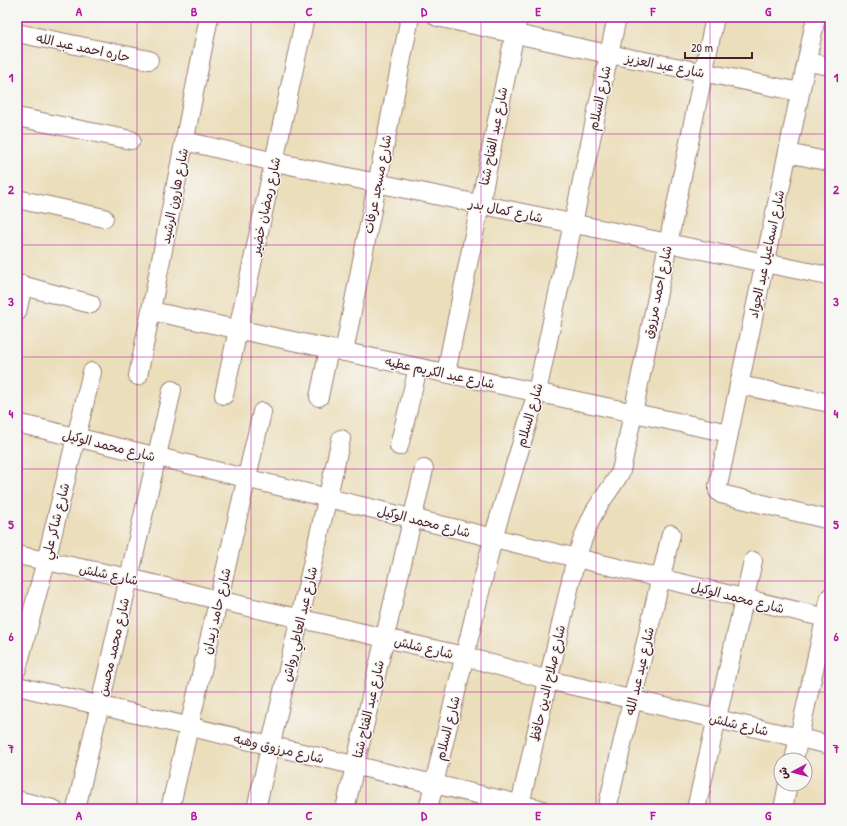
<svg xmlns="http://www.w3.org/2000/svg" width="847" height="826" font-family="'Patrick Hand','Playpen Sans Arabic',sans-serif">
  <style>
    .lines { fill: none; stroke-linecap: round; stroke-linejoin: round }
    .minor-casing { stroke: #9a7e73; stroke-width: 20 }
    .minor { stroke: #fff; stroke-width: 18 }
    .grid { fill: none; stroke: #b5179e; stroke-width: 1; stroke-opacity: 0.55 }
    .labels { text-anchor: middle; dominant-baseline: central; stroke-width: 3; stroke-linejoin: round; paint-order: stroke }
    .street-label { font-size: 13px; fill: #4a1f2b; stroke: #f6f6f2 }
    .neatline { fill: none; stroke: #b5179e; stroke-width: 1.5 }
    .grid-label { font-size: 13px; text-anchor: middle; font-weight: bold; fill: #b5179e }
  </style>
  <rect width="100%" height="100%" fill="#f6f6f2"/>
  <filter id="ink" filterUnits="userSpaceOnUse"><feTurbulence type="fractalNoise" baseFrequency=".025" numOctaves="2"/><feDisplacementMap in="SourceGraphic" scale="8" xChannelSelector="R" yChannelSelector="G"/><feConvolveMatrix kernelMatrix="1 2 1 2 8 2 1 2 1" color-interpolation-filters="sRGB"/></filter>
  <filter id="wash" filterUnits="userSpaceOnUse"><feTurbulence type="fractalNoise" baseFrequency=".012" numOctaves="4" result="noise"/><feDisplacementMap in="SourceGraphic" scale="16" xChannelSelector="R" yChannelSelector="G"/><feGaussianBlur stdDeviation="0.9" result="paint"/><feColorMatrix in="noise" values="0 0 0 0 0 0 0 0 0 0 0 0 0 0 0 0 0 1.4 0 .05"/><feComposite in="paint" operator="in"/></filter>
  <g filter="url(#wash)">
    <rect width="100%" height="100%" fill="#ebdebb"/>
  </g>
  <g filter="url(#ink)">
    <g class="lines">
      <defs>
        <g id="minor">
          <path d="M437 17 608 54 702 72 800 92"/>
          <path d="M816 17 718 486V491L721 494 830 520"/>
          <path d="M17 33 149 60"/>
          <path d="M807 62 830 66"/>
          <path d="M17 117 131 140"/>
          <path d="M185 141 275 162 828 276"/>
          <path d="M788 153 830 162"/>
          <path d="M17 199 104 218"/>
          <path d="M17 284 91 304"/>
          <path d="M151 311 729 433"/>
          <path d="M17 312 23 285"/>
          <path d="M344 352 410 17"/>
          <path d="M446 373 518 17"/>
          <path d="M138 376 209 17"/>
          <path d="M739 385 830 403"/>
          <path d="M224 395 305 17"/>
          <path d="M319 397 329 349"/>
          <path d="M17 423 830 619"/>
          <path d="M399 446 418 368"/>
          <path d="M17 555 129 578 218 600 464 656 548 680 830 745"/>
          <path d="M17 669 46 561 92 372"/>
          <path d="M17 686 540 809"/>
          <path d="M794 760 830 597"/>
          <path d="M17 800 53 809"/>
          <path d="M76 809 172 390"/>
          <path d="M170 809 262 412"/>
          <path d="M256 809 341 439"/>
          <path d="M345 809 424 469"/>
          <path d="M428 809 493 538 537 392 617 17"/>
          <path d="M519 809 576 558C582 542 587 525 595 511 603 497 614 485 621 471L715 17"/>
          <path d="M607 809 671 534"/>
          <path d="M696 809 753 561"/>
          <path d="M783 809 788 784"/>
        </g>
      </defs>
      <use href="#minor" class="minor-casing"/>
      <use href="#minor" class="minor"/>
    </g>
  </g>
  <path class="grid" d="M137 17V809M251 17V809M366 17V809M481 17V809M596 17V809M710 17V809M17 134H830M17 245H830M17 357H830M17 469H830M17 581H830M17 692H830"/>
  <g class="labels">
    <g class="street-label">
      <text transform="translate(83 47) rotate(12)">حاره احمد عبد الله</text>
      <text transform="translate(665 65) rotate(11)">شارع عبد العزيز</text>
      <text transform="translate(599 98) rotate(-78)">شارع السلام</text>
      <text transform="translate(493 136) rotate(-79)">شارع عبد الفتاح شتا</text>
      <text transform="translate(377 184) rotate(-79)">شارع مسجد عرفات</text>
      <text transform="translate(174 196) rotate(-79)">شارع هارون الرشيد</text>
      <text transform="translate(265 206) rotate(-78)">شارع رمضان خضير</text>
      <text transform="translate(506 210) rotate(12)">شارع كمال بدر</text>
      <text transform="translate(766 254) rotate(-78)">شارع اسماعيل عبد الجواد</text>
      <text transform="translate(657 292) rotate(-78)">شارع احمد مرزوق</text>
      <text transform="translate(440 372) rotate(12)">شارع عبد الكريم عطيه</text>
      <text transform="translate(529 415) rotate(-74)">شارع السلام</text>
      <text transform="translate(109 445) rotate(14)">شارع محمد الوكيل</text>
      <text transform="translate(55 521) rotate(-76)">شارع شاكر علي</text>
      <text transform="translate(424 521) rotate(14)">شارع محمد الوكيل</text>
      <text transform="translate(109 574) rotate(12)">شارع شلش</text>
      <text transform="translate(738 597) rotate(14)">شارع محمد الوكيل</text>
      <text transform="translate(216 611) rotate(-77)">شارع حامد زيدان</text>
      <text transform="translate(299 624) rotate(-77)">شارع عبد العاطي رواش</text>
      <text transform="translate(113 647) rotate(-77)">شارع محمد محسن</text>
      <text transform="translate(424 647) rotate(13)">شارع شلش</text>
      <text transform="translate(639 671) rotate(-77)">شارع عيد عبد الله</text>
      <text transform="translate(547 683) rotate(-77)">شارع صلاح الدين حافظ</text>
      <text transform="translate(368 709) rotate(-77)">شارع عبد الفتاح شتا</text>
      <text transform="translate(739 724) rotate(13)">شارع شلش</text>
      <text transform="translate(447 728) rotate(-76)">شارع السلام</text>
      <text transform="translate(279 748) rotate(13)">شارع مرزوق وهبه</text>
    </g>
  </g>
  <rect width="847" height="826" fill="none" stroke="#f6f6f2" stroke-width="44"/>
  <g transform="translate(793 772) rotate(263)"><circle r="19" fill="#f6f6f2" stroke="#b1a0a2"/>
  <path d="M0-3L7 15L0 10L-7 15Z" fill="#b5179e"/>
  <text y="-6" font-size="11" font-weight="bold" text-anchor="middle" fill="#4a1f2b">ش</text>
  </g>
  <path d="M685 52v6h67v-6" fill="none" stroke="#4a1f2b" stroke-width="2"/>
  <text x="691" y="52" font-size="12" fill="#4a1f2b" stroke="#f6f6f2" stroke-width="3" paint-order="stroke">20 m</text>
  <rect x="22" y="22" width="803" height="782" class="neatline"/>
  <g class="grid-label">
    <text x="79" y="16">A</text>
    <text x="194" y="16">B</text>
    <text x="309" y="16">C</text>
    <text x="424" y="16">D</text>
    <text x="538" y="16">E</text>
    <text x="653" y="16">F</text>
    <text x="768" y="16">G</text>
    <text x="11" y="82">1</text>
    <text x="836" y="82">1</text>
    <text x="11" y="194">2</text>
    <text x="836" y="194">2</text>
    <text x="11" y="306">3</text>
    <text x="836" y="306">3</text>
    <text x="11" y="418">4</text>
    <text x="836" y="418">4</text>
    <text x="11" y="529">5</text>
    <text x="836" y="529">5</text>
    <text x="11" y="641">6</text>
    <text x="836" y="641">6</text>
    <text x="11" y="753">7</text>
    <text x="836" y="753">7</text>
    <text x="79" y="820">A</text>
    <text x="194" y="820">B</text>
    <text x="309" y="820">C</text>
    <text x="424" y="820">D</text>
    <text x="538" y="820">E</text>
    <text x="653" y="820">F</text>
    <text x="768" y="820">G</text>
  </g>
</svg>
